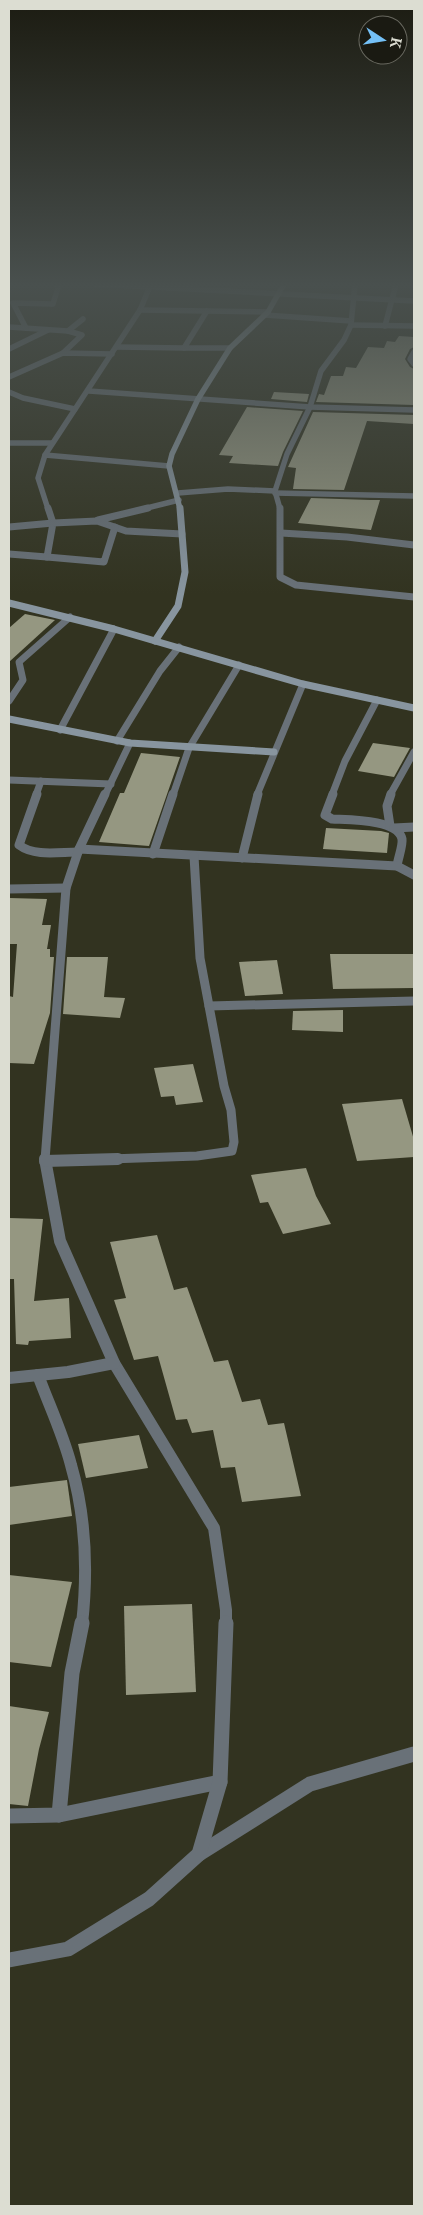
<svg xmlns="http://www.w3.org/2000/svg" width="423" height="2215" font-family="Merriweather,serif">
  <style>
    .building { fill: #959781 }
    .lines { fill: none; stroke-linecap: round; stroke-linejoin: round }
    .lane-far1 { stroke: #697178; stroke-width: 5.5 }
    .lane { stroke: #697178; stroke-width: 9 }
    .street-far4 { stroke: #697178; stroke-width: 5.5 }
    .street-far3 { stroke: #697178; stroke-width: 7 }
    .street-far2 { stroke: #697178; stroke-width: 9 }
    .street-far1 { stroke: #697178; stroke-width: 12 }
    .street { stroke: #697178; stroke-width: 15 }
    .secondary-far1 { stroke: #88959f; stroke-width: 5.5 }
    .secondary { stroke: #88959f; stroke-width: 7 }
  </style>
  <rect width="100%" height="100%" fill="#323320"/>
  <g class="building">
    <path d="M399 336 414 337V347L410 349 405 359 410 367 414 369V405L316 402 319 394 324 395 331 376H343L346 367 356 368 368 347 384 348 387 341 395 342Z"/>
    <path d="M274 392 309 394 307 402 271 399Z"/>
    <path d="M247 407 303 411 283 452 278 466 229 463 233 456 219 455Z"/>
    <path d="M313 412 414 415V424L367 421 344 490 293 489 296 468 288 467Z"/>
    <path d="M311 498 370 500H380L371 530 298 523Z"/>
    <path d="M25 614 55 620 9 662V628Z"/>
    <path d="M373 743 410 748 394 777 358 771Z"/>
    <path d="M141 753 180 757 149 846 99 842 120 793H124Z"/>
    <path d="M326 828 381 831 389 833 387 853 323 849Z"/>
    <path d="M9 898 47 899 42 925H51L47 949H50V957H54L50 1013 34 1064 9 1063V996L13 997 17 944H9Z"/>
    <path d="M330 954H414V988L333 989Z"/>
    <path d="M67 957H108L104 997 125 998 120 1018 63 1014Z"/>
    <path d="M277 960 283 994 245 996 239 962Z"/>
    <path d="M343 1010V1032L292 1030 293 1011Z"/>
    <path d="M193 1064 203 1102 176 1105 174 1096 161 1097 154 1068Z"/>
    <path d="M402 1099 414 1140V1157L357 1161 342 1104Z"/>
    <path d="M306 1168 316 1196 331 1224 283 1234 268 1202 260 1203 251 1175Z"/>
    <path d="M9 1218 43 1219 34 1301 69 1298 71 1338 29 1341 28 1345 16 1344 14 1279H9Z"/>
    <path d="M157 1235 174 1290 187 1287 214 1362 228 1360 242 1402 260 1399 268 1425 284 1423 301 1496 242 1502 235 1467 221 1468 213 1430 192 1433 187 1419 176 1420 158 1356 134 1360 114 1300 126 1298 110 1242Z"/>
    <path d="M139 1435 148 1468 86 1478 78 1444Z"/>
    <path d="M67 1480 72 1516 9 1525V1487Z"/>
    <path d="M9 1575 72 1582 51 1667 9 1662Z"/>
    <path d="M192 1604 196 1692 126 1695 124 1606Z"/>
    <path d="M9 1706 49 1712 39 1749 28 1806 9 1804Z"/>
  </g>
  <g class="lines">
    <path class="lane-far1" d="M265 315 351 321"/>
    <path class="lane" d="M9 889 66 888"/>
    <g class="street-far4">
      <path d="M95 284 414 301"/>
      <path d="M140 310 268 312"/>
      <path d="M207 311 184 348H230"/>
      <path d="M351 325 414 326"/>
      <path d="M385 326 396 284"/>
      <path d="M9 327 68 331 83 319"/>
      <path d="M26 328 13 303 53 304 59 284"/>
      <path d="M117 347 184 348"/>
      <path d="M9 349 48 330"/>
      <path d="M414 352 410 359 414 364"/>
      <path d="M63 353 82 335 68 331"/>
      <path d="M9 377 63 353 112 354"/>
      <path d="M89 391 310 407 414 410"/>
      <path d="M9 392 23 398 75 409"/>
      <path d="M9 443H52"/>
      <path d="M45 455 169 466"/>
      <path d="M178 493 228 489 275 491"/>
      <path d="M275 493 414 496"/>
      <path d="M48 509 38 478 45 455 140 310 151 284"/>
      <path d="M143 509 179 500"/>
      <path d="M280 509 275 491 287 454 310 407 321 371 344 340 351 325 355 284"/>
    </g>
    <g class="street-far3">
      <path d="M280 508V577L296 585 414 597"/>
      <path d="M98 520 148 508"/>
      <path d="M9 527 53 523 48 508"/>
      <path d="M281 533 347 537 414 545"/>
      <path d="M9 554 47 557 53 523 97 521 126 531 182 534"/>
      <path d="M47 557 104 562 115 527"/>
      <path d="M9 701 23 680 19 662 70 617"/>
      <path d="M60 730 114 629"/>
      <path d="M117 741 160 671 179 647"/>
      <path d="M9 780 111 784"/>
      <path d="M36 795 41 781"/>
      <path d="M105 795 130 743"/>
      <path d="M173 795 189 748 239 665"/>
      <path d="M257 795 303 684"/>
      <path d="M332 795 345 761 377 700"/>
      <path d="M390 795 414 752"/>
    </g>
    <g class="street-far2">
      <path d="M37 794 19 845C35 857 59 852 78 852"/>
      <path d="M333 794 325 815 332 819C348 820 398 819 402 839 403 846 398 858 397 866"/>
      <path d="M390 826 387 806 391 794"/>
      <path d="M394 828 414 827"/>
      <path d="M79 849 397 866 414 875"/>
      <path d="M153 854 173 794"/>
      <path d="M242 858 258 794"/>
      <path d="M209 1006 414 1001"/>
      <path d="M45 1160 66 888 79 849 105 794"/>
      <path d="M80 1160 197 1156 232 1151 234 1142 231 1110 224 1086 200 958 194 856"/>
    </g>
    <g class="street-far1">
      <path d="M45 1159 60 1241 114 1363 214 1528 226 1610V1624"/>
      <path d="M45 1161 118 1159"/>
      <path d="M38 1375C49 1405 63 1434 71 1465 86 1517 88 1570 82 1624"/>
      <path d="M9 1378 68 1372 114 1363"/>
    </g>
    <g class="street">
      <path d="M59 1815 72 1673 82 1623"/>
      <path d="M9 1816 59 1815 220 1782"/>
      <path d="M199 1854 310 1784 414 1754"/>
      <path d="M9 1960 68 1949 149 1899 199 1854 220 1782 226 1623"/>
    </g>
    <path class="secondary-far1" d="M180 509 169 466 172 454 198 399 230 348 268 312 284 284"/>
    <g class="secondary">
      <path d="M9 603 114 629 303 684 414 708"/>
      <path d="M155 641 178 606 185 572 180 508"/>
      <path d="M9 719 130 743 274 752"/>
    </g>
  </g>
  <linearGradient id="sky" x2="0" y2="1"><stop stop-color="#1c1c12"/><stop offset="0.48" stop-color="#49504e"/><stop offset="1" stop-color="#49504e" stop-opacity="0"/></linearGradient>
  <rect width="423" height="594" fill="url(#sky)"/>
  <rect width="423" height="2215" fill="none" stroke="#dcddd2" stroke-width="20"/>
  <g transform="translate(383 40) rotate(102)"><circle r="24" fill="#1a1a12" stroke="#68685f"/>
  <path d="M0-4L9 19L0 12L-9 19Z" fill="#74c0f6"/>
  <text y="-8" font-size="14" font-weight="bold" text-anchor="middle" fill="#dcddd2">K</text>
  </g>
</svg>
